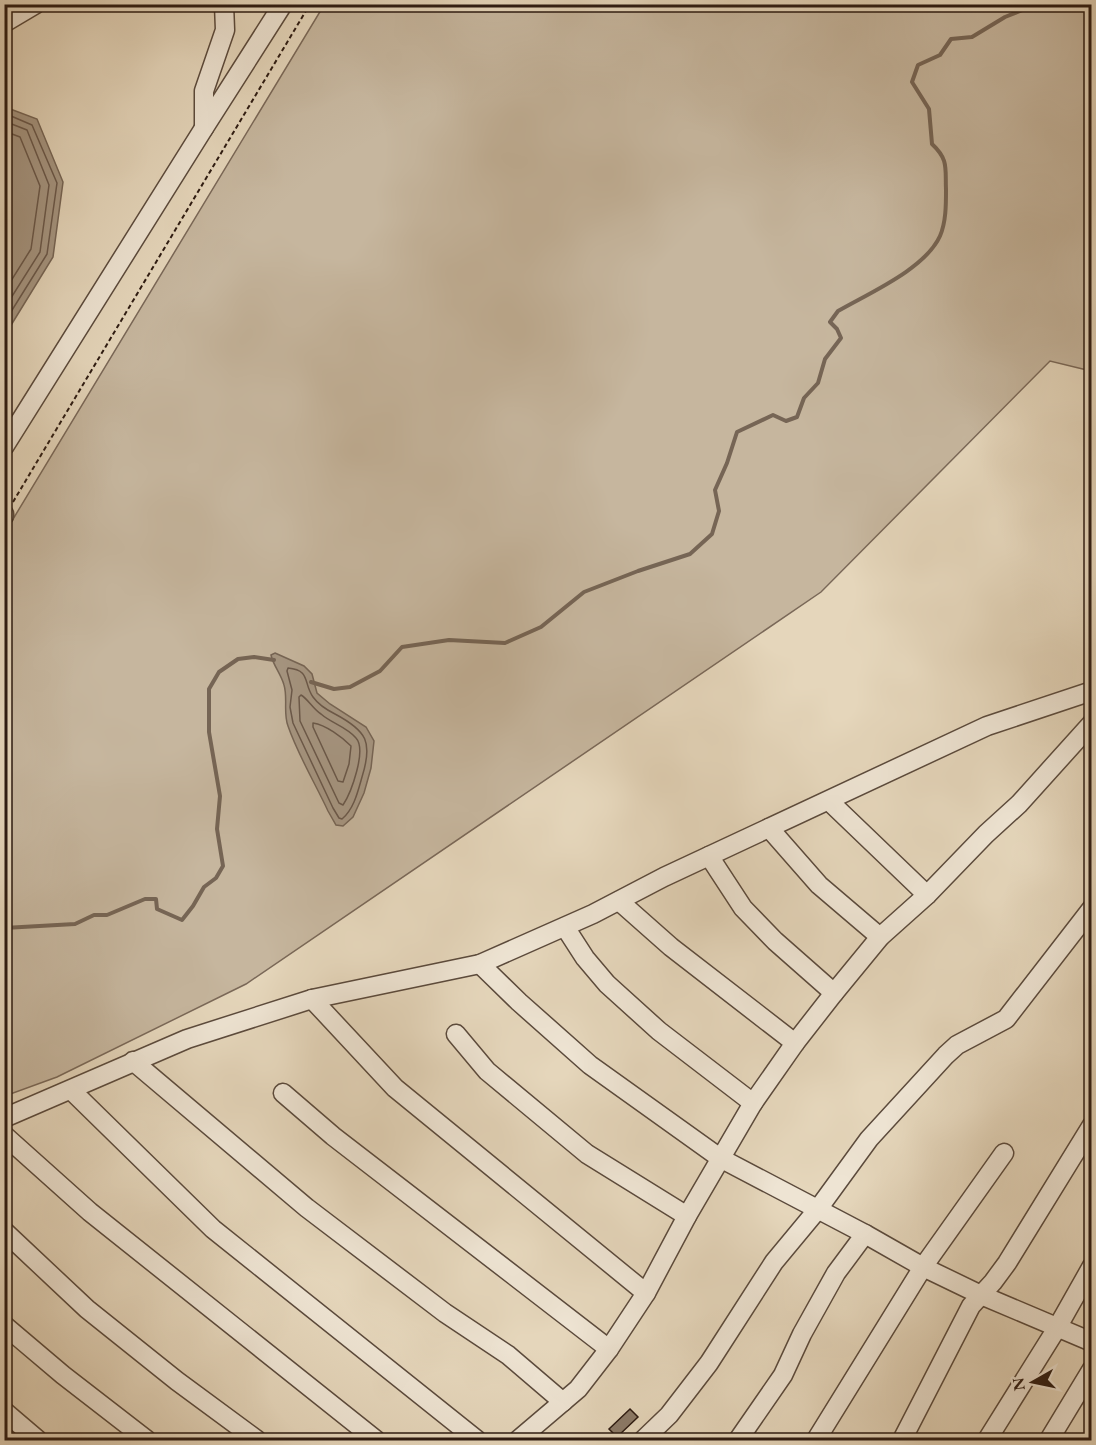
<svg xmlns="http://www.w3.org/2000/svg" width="1096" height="1445" font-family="'EB Garamond',serif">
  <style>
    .green { fill: #c6b69e; stroke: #7a6858; stroke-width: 1.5 }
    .water { fill: #a69682; stroke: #766555; stroke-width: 1.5 }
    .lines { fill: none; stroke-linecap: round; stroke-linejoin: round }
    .shore { stroke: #6a584a; stroke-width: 1.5 }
    .stream { stroke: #766555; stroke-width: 4 }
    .building { fill: #8d7c6a; stroke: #2d1b12; stroke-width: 1.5 }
    .minor-casing { stroke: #5b4a3c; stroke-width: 21 }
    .path { stroke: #2d1b12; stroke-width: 2; stroke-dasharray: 4.5 3; stroke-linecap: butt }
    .minor { stroke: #eee4d3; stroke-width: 18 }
  </style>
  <rect width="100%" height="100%" fill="#e5d6bb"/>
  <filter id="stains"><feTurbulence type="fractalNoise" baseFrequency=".00333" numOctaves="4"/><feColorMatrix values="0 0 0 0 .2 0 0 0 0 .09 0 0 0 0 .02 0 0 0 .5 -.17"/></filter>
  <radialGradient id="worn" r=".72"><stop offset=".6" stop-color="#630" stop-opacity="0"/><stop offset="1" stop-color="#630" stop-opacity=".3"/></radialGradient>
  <path class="green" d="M324 5H1091V371L1050 361 821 592 246 984 57 1077 5 1096 4 534Z"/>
  <g class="water">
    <path d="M5 107 37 119 63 182 53 257 5 335Z"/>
    <path d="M275 653 304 666 312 674 317 693 330 704 366 727 374 741 371 768 364 793 353 817 343 826 336 825 328 811C315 783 298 755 288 726 283 713 288 698 284 685 281 674 273 665 271 655Z"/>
  </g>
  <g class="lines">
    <g class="shore">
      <path d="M4 113 32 125 57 183 47 254 4 323"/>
      <path d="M4 121 27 130 49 185 40 252 4 309"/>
      <path d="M4 131 20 137 40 186 31 249 4 292"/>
      <path d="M288 668C311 670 303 683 313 697 318 704 327 710 335 714 367 731 373 742 362 777 358 791 354 809 342 819L339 818 333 808 293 723 290 707 292 690 287 671Z"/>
      <path d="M301 695C308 699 313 709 321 714 331 723 347 727 356 738 367 750 351 793 343 805L339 803 300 721 299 697Z"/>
      <path d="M313 723C326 725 342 737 351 746L349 764 343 782 338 781 313 727Z"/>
    </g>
    <g class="stream">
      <path d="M311 682 334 689 350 687 380 671 402 647 449 640 505 643 541 627 584 592 638 571 690 554 712 534 719 511 715 490 727 463 737 432 773 415 786 421 797 417 804 398 818 383 825 359 841 338 837 329 830 322 838 311C869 293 925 269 940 236 946 222 946 205 946 190 945 168 949 160 932 144L929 109 912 82 918 65 940 55 951 39 972 37 1005 17 1037 4"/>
      <path d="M4 928 75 924 94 915H107L145 899H156L157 909 182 920 193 906 204 887 216 878 223 866 217 829 220 796 209 732V689L219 672 238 659 254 657 274 660"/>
    </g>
  </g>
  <path class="building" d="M630 1409 638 1417 617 1437 609 1429Z"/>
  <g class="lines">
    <defs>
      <g id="minor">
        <path d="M4 23 36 4"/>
        <path d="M204 128V91L225 30 224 4"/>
        <path d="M4 447 204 128 283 4"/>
        <path d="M4 514V516"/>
        <path d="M829 801 927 895"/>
        <path d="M769 828 819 885 880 937"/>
        <path d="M709 856 743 908 775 941 834 993"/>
        <path d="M619 901 671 947 795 1043"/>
        <path d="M565 927 585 958 607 984 659 1031 753 1103"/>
        <path d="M480 964 519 1002 590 1065 720 1158 865 1234 923 1267 981 1295 1092 1342"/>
        <path d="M312 999 395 1088 646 1293"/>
        <path d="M456 1034 487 1071 587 1154 687 1216"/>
        <path d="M133 1061 307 1208 445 1313 508 1355 563 1402"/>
        <path d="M71 1090 213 1229 477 1440"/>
        <path d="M283 1093 333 1136 609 1349"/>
        <path d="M4 1118 187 1039 312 999 480 964 593 914 664 877 987 726 1092 691"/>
        <path d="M4 1135 90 1212 376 1440"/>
        <path d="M4 1231 87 1309 177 1381 257 1440"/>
        <path d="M4 1325 63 1375 147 1440"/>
        <path d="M4 1411 38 1440"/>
        <path d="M518 1440 578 1389 609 1349 646 1293 687 1216 753 1103 795 1043 834 993 880 937 927 895 986 834 1019 804 1092 723"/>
        <path d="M643 1440 669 1415 709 1363 774 1262 818 1209 869 1139 946 1055 957 1045 1006 1019 1092 908"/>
        <path d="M738 1440 783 1375 802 1334 836 1273 865 1234"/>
        <path d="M816 1440 923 1267 1004 1153"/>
        <path d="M902 1440 971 1306 993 1282 1007 1263 1092 1125"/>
        <path d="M987 1440 1057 1328 1092 1266"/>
        <path d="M1049 1440 1092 1369"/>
      </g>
    </defs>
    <use href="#minor" class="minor-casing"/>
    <path class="path" d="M13 502 310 4"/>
    <use href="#minor" class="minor"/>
  </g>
  <rect width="1096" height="1445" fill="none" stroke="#e5d6bb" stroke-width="24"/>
  <rect x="6" y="6" width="1084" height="1433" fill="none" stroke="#2d1b12" stroke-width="3"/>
  <rect x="12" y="12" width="1072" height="1421" fill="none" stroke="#2d1b12" stroke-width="1.5"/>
  <g transform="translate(1033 1382) rotate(261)" stroke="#eee4d3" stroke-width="4.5" paint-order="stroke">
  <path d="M0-4.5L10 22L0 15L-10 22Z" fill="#2d1b12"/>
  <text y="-9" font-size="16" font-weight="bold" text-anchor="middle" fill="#2d1b12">N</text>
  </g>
  <rect width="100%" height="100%" filter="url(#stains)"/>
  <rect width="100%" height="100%" fill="url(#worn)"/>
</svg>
